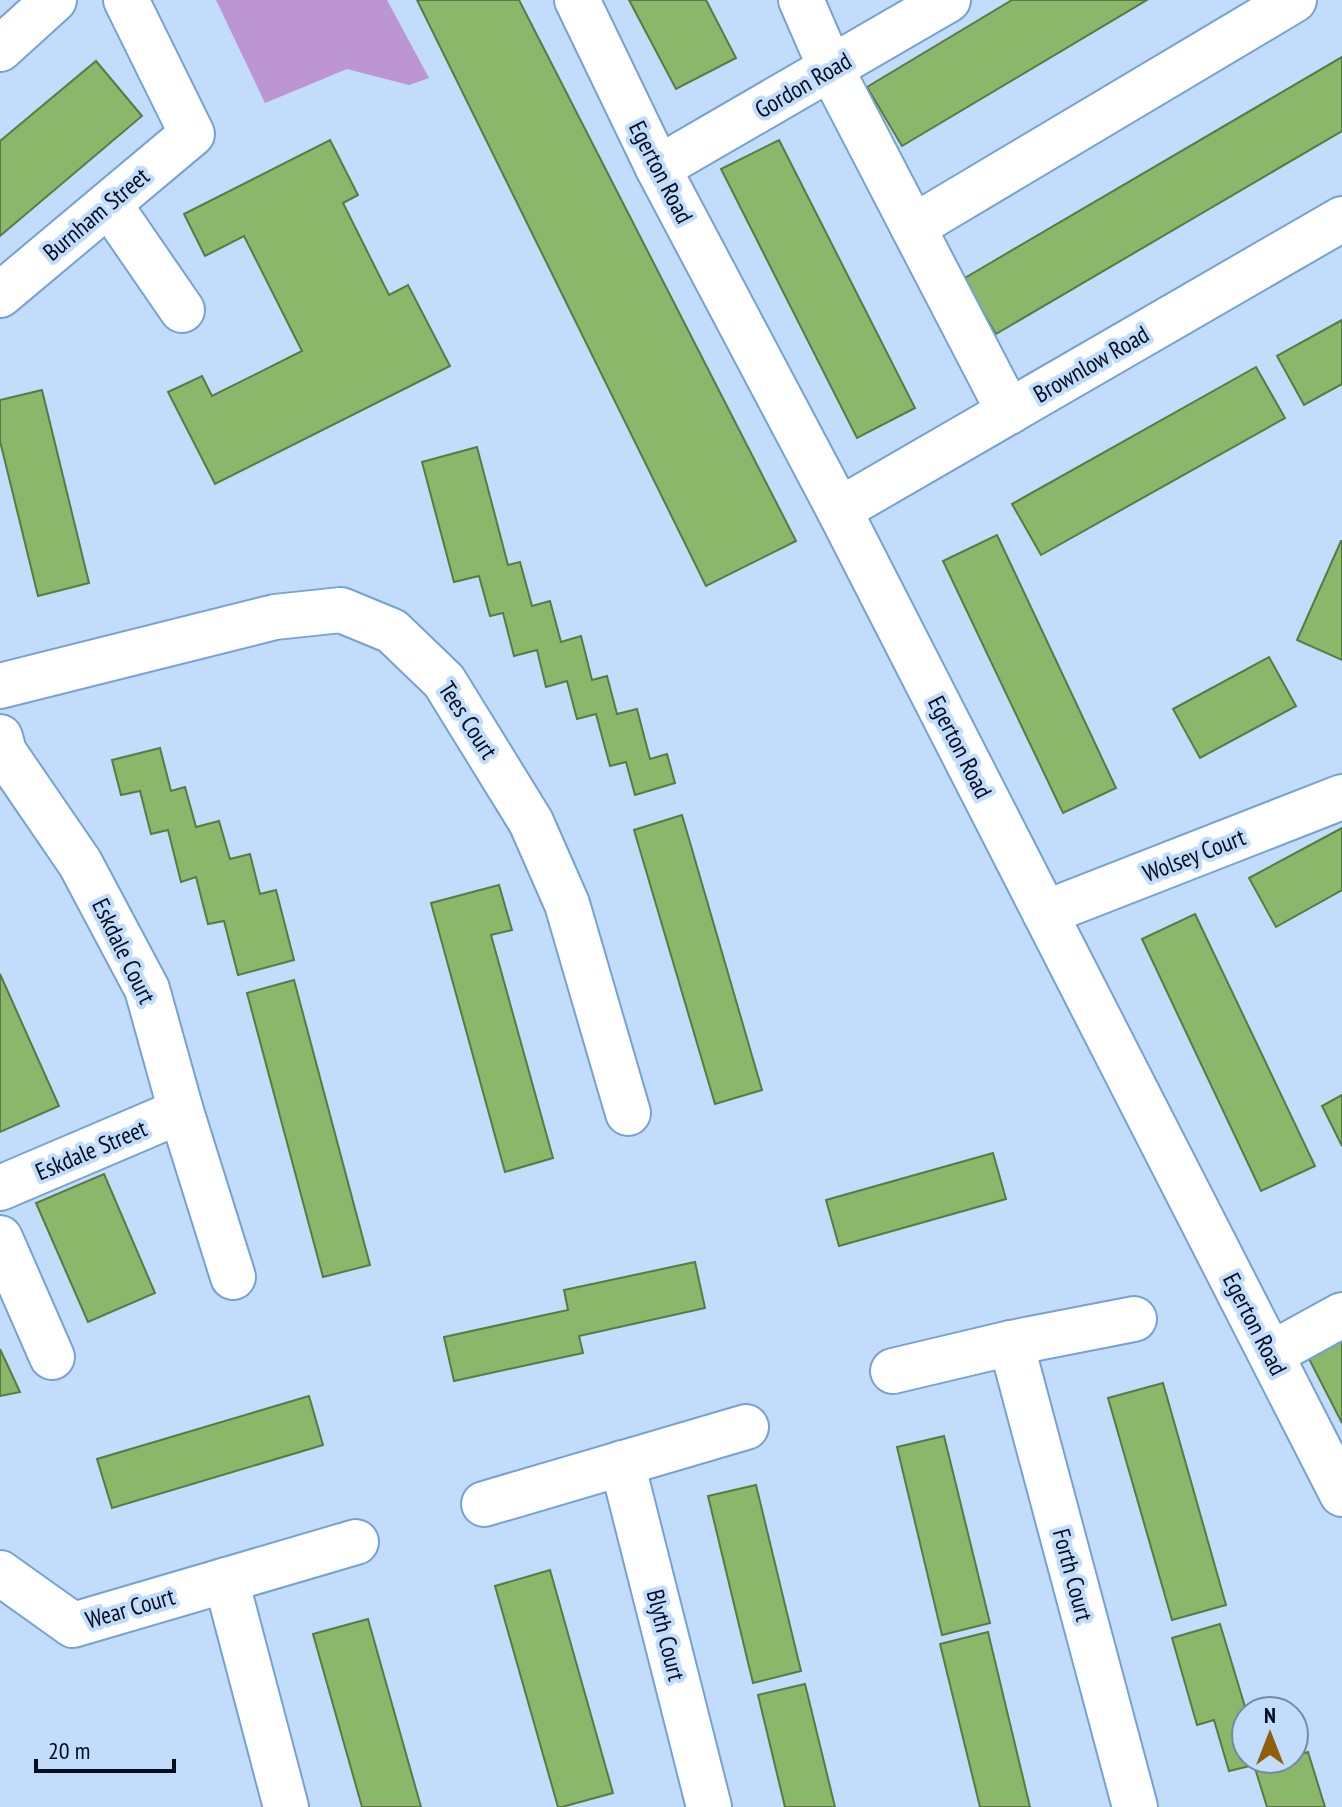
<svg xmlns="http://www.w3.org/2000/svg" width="1342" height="1807" font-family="'PT Sans Narrow',sans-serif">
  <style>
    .green { fill: #bd95d3 }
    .building { fill: #8ab76a; stroke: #5a7943; stroke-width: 2 }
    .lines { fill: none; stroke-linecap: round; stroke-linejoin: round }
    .minor-casing { stroke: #77a1d3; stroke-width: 48 }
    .minor { stroke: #fff; stroke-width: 44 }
    .labels { text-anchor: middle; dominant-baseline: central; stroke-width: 8; stroke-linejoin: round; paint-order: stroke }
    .street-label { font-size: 24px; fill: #010d1f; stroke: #c2dcfc }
  </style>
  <rect width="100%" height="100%" fill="#c2dcfc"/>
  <path class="green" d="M216 0H387L429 78 409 85 347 69 265 103Z"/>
  <g class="building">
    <path d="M417 0H519L796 541 706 586Z"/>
    <path d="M629 0H706L736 58 676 89Z"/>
    <path d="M1012 0H1147L902 146 867 87Z"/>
    <path d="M1342 57V131L996 334 963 279Z"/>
    <path d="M96 61 142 116 0 236V141Z"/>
    <path d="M330 140 358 195 343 203 389 295 408 285 450 366 215 484 168 392 202 376 212 396 302 351 244 236 205 256 184 214Z"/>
    <path d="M779 140 915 408 857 438 721 169Z"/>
    <path d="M1342 320V384L1304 405 1277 356Z"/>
    <path d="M1256 367 1285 418 1041 555 1012 504Z"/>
    <path d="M42 390 89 583 38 596 0 441V400Z"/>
    <path d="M477 447 508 565 520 562 532 606 550 601 561 642 581 636 592 680 607 676 617 714 637 709 650 759 667 754 675 783 635 795 626 762 610 766 596 714 577 719 567 681 546 687 537 650 514 656 503 613 490 616 479 576 454 582 422 462Z"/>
    <path d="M997 535 1116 788 1063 813 943 561Z"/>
    <path d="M1341 541H1342V660L1297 640Z"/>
    <path d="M1269 657 1296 706 1200 758 1173 709Z"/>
    <path d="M160 748 171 791 185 787 196 827 219 821 230 859 250 854 260 894 276 890 294 960 238 975 224 921 208 924 196 877 181 882 168 830 151 834 140 791 121 795 112 760Z"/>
    <path d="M682 815 762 1090 715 1104 634 830Z"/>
    <path d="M1342 828V890L1276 927 1249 878Z"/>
    <path d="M499 885 512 930 491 935 553 1158 505 1172 431 903Z"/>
    <path d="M1195 914 1315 1166 1261 1191 1142 939Z"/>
    <path d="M0 974 59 1106 0 1132Z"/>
    <path d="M294 980 370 1265 323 1277 247 993Z"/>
    <path d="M1342 1095V1146L1322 1106Z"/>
    <path d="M993 1153 1006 1199 839 1246 826 1200Z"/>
    <path d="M104 1174 155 1293 88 1322 36 1203Z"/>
    <path d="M695 1262 705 1308 579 1336 583 1353 454 1381 444 1337 568 1310 564 1290Z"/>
    <path d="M1342 1334V1423L1306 1353Z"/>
    <path d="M0 1349 20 1392 0 1396Z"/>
    <path d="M1163 1383 1226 1605 1172 1620 1108 1398Z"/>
    <path d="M309 1396 323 1445 112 1508 97 1459Z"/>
    <path d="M944 1436 990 1623 942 1635 897 1447Z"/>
    <path d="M756 1485 801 1671 753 1683 708 1496Z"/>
    <path d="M550 1570 613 1793 562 1807H558L495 1586Z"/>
    <path d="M368 1619 421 1807H362L313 1634Z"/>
    <path d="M1220 1624 1246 1710 1268 1703 1270 1711H1246V1759H1294V1756L1308 1752 1325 1807H1267L1254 1765 1229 1771 1214 1720 1197 1725 1172 1638Z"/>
    <path d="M988 1632 1030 1807H980L940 1644Z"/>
    <path d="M805 1684 835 1807H785L758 1695Z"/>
  </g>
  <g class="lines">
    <defs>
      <g id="minor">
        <path d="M577 0 658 168 839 510 1342 1494"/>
        <path d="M801 0 831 69 1009 412"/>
        <path d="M0 49 54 0"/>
        <path d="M658 168 948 0"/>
        <path d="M109 204 182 310"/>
        <path d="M913 227 1294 0"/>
        <path d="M0 295 192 134 126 0"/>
        <path d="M839 510 1342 219"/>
        <path d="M0 686 275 617 341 610 392 631 444 681 531 822 567 904 628 1113"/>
        <path d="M0 737 4 752 80 863 147 989 181 1111 233 1277"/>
        <path d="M1045 913 1342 797"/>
        <path d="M0 1188 181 1111"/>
        <path d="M0 1238 52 1357"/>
        <path d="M1011 1343 1135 1807"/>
        <path d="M1271 1354 1342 1315"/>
        <path d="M893 1371 1011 1343 1134 1319"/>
        <path d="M622 1463 709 1807"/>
        <path d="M484 1504 746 1427"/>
        <path d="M0 1573 73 1625 356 1542"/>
        <path d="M226 1580 286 1807"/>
      </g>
    </defs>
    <use href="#minor" class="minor-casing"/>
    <use href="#minor" class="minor"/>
  </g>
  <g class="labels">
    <g class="street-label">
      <text transform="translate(803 85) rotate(-30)">Gordon Road</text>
      <text transform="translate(661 172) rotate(63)">Egerton Road</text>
      <text transform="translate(96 214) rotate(-40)">Burnham Street</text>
      <text transform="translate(1091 364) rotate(-30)">Brownlow Road</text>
      <text transform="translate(468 720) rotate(57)">Tees Court</text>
      <text transform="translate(960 747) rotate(63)">Egerton Road</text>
      <text transform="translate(1194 855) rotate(-21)">Wolsey Court</text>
      <text transform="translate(124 951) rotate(64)">Eskdale Court</text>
      <text transform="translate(91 1150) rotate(-23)">Eskdale Street</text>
      <text transform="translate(1255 1324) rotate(63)">Egerton Road</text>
      <text transform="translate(1073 1575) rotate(75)">Forth Court</text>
      <text transform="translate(130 1608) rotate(-16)">Wear Court</text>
      <text transform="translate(666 1635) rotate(76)">Blyth Court</text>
    </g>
  </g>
  <g transform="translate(1270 1735)"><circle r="38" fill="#c2dcfc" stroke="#7589a4" stroke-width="2"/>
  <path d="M0-6L14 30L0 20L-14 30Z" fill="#905f0c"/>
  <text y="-12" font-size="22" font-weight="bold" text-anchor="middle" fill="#010d1f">N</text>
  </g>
  <path d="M36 1759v12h138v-12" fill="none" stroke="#010d1f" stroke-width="4"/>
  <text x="48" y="1759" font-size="24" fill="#010d1f" stroke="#c2dcfc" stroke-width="6" paint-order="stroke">20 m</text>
</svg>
